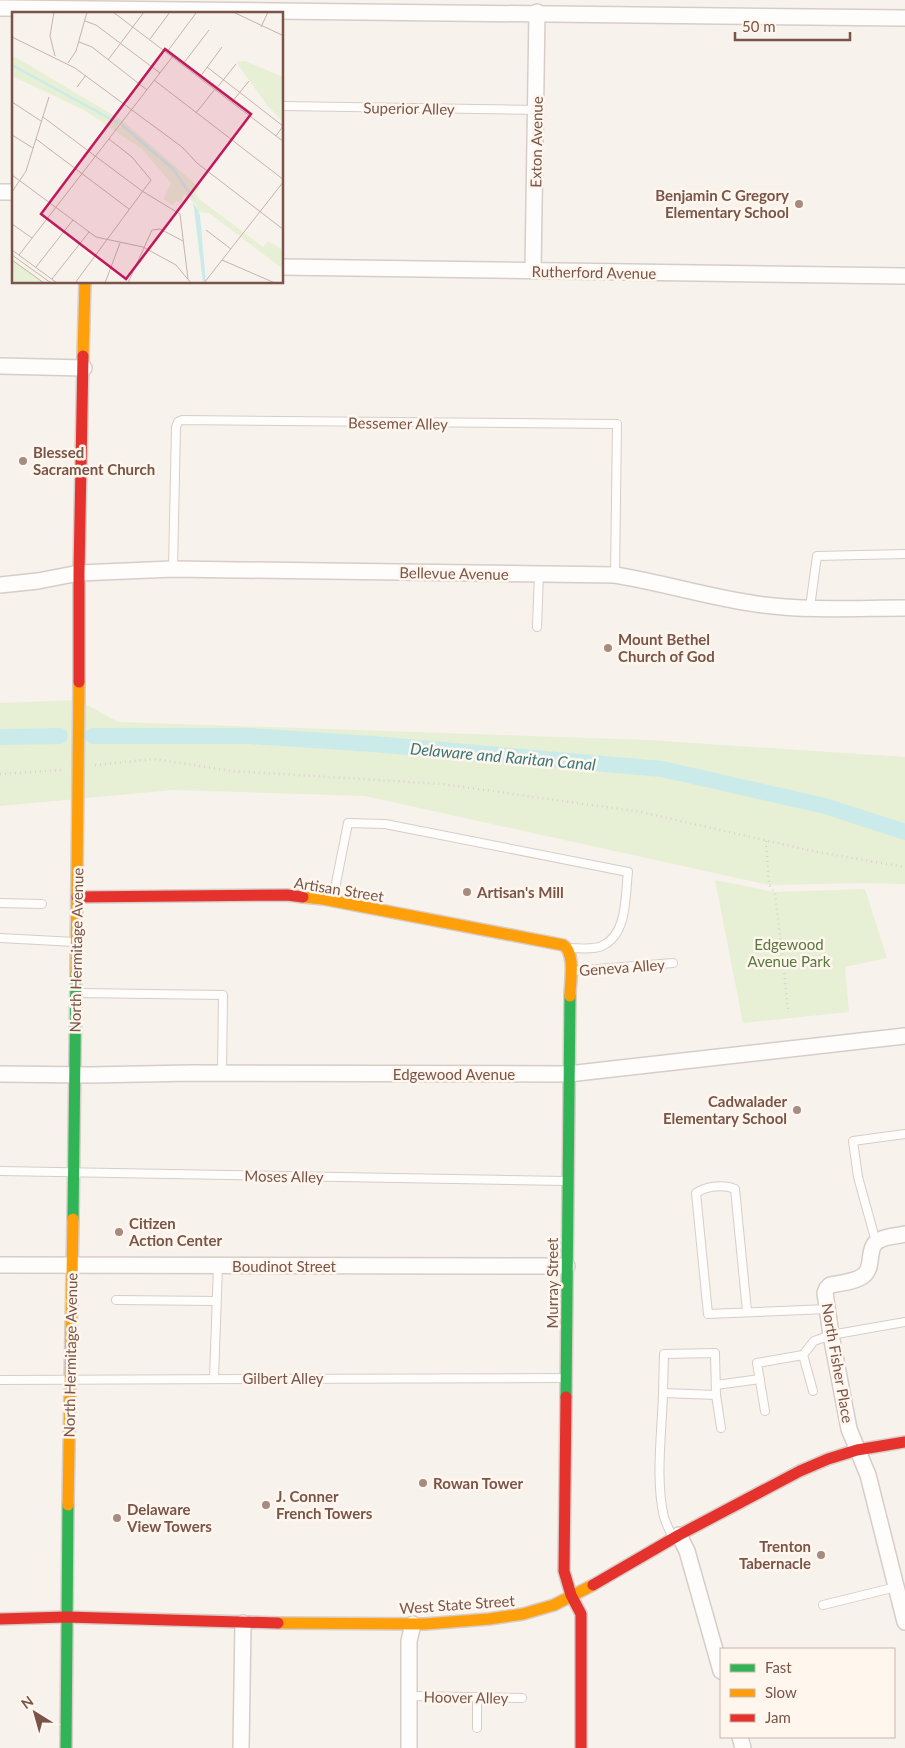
<svg xmlns="http://www.w3.org/2000/svg" width="905" height="1748" font-family="Lato,sans-serif">
  <style>
    .green { fill: #e7efd5 }
    .lines { fill: none; stroke-linecap: round; stroke-linejoin: round }
    .canal { stroke: #cbebeb; stroke-width: 16 }
    .lane-casing { stroke: #d7cdc8; stroke-width: 10 }
    .street-casing { stroke: #d7cdc8; stroke-width: 18 }
    .fast-casing { stroke: #d8cdc8; stroke-width: 14 }
    .slow-casing { stroke: #d8cdc8; stroke-width: 14 }
    .jam-casing { stroke: #d8cdc8; stroke-width: 14 }
    .path { stroke: #dcd1cd; stroke-width: 2.5; stroke-dasharray: 1 4; stroke-linecap: butt }
    .lane { stroke: #fefdfc; stroke-width: 8 }
    .street { stroke: #fefdfc; stroke-width: 15 }
    .fast { stroke: #30b455; stroke-width: 11 }
    .slow { stroke: #ff9f0a; stroke-width: 11 }
    .jam { stroke: #e5322d; stroke-width: 11 }
    .poi-dot { fill: #a68b81; stroke: #fff6ee; stroke-width: 2 }
    .labels { text-anchor: middle; dominant-baseline: central; stroke-width: 5; stroke-linejoin: round; paint-order: stroke }
    .street-label { font-size: 15px; fill: #7a5448; stroke: #fff6ee }
    .poi-label { font-size: 15px; font-weight: bold; fill: #7a5448; stroke: #fff6ee; text-anchor: start }
    .park-label { font-size: 15px; fill: #567a3c; stroke: #fff6ee }
    .water-label { font-size: 16px; font-style: italic; fill: #387679; stroke: #fff6ee }
    .inset-river { fill: none; stroke: #cbebeb; stroke-width: 2.5 }
    .inset-road { fill: none; stroke: #c6b3aa; stroke-width: 1 }
    .view { fill: #c2185b; fill-opacity: 0.15; stroke: #c2185b; stroke-width: 2.5 }
    .inset-edge { fill: none; stroke: #7a5448; stroke-width: 2.5 }
  </style>
  <rect width="100%" height="100%" fill="#f8f2ec"/>
  <g class="green">
    <path d="M78 700 118 722 648 740 905 757V884L863 883 769 885 365 796 173 790 0 806V703Z"/>
    <path d="M715 880 775 892 865 889 887 958 845 967 849 1012 743 1023Z"/>
  </g>
  <g class="lines">
    <g class="canal">
      <path d="M93 736H250L373 744 662 769 825 806 905 832"/>
      <path d="M0 737 60 736"/>
    </g>
    <defs>
      <g id="lane">
        <path d="M282 106 536 110"/>
        <path d="M173 569 176 427 178 422 182 420 617 424 615 575"/>
        <path d="M810 607 817 556 905 554"/>
        <path d="M537 627 539 574"/>
        <path d="M333 898 348 823 385 824 628 872C625 896 628 934 602 946 593 950 580 948 570 948"/>
        <path d="M0 903 42 904"/>
        <path d="M0 938 75 942"/>
        <path d="M573 971 673 963"/>
        <path d="M78 993 223 995 222 1073"/>
        <path d="M0 1171 566 1181"/>
        <path d="M876 1242 858 1177 853 1141 905 1134"/>
        <path d="M116 1300 216 1301"/>
        <path d="M747 1311 735 1189C724 1184 706 1186 696 1193L708 1314 827 1309"/>
        <path d="M214 1378 218 1266"/>
        <path d="M0 1380 565 1378"/>
        <path d="M716 1385 760 1379"/>
        <path d="M813 1391 803 1355 814 1341 831 1335 905 1322"/>
        <path d="M663 1393 664 1354 715 1353 716 1395"/>
        <path d="M765 1411 757 1363 803 1355"/>
        <path d="M673 1538C670 1531 666 1524 664 1517 655 1479 662 1432 663 1393L716 1395 721 1428"/>
        <path d="M823 1605 896 1587"/>
        <path d="M409 1696 522 1698"/>
        <path d="M477 1697V1728"/>
      </g>
      <g id="street">
        <path d="M0 8 905 18"/>
        <path d="M0 192H14"/>
        <path d="M282 267 905 276"/>
        <path d="M533 271 537 12"/>
        <path d="M0 366 84 368"/>
        <path d="M0 585 38 581 79 573 173 569 615 575C665 583 714 599 764 605 810 611 858 608 905 608"/>
        <path d="M0 1074 90 1075 191 1073 568 1074 905 1036"/>
        <path d="M905 1234C897 1236 889 1236 882 1239 865 1244 875 1266 864 1275 856 1282 840 1283 830 1285L827 1288 825 1293 831 1335 849 1429 868 1475 905 1622"/>
        <path d="M0 1265 567 1266"/>
        <path d="M679 1535 687 1551 721 1671"/>
        <path d="M740 1737 743 1748"/>
        <path d="M241 1748 243 1623"/>
        <path d="M409 1748V1641L413 1624"/>
      </g>
      <g id="fast">
        <path d="M73 1219 76 973"/>
        <path d="M566 1397 570 996"/>
        <path d="M66 1748 68 1505"/>
      </g>
      <g id="slow">
        <path d="M83 356 85 282"/>
        <path d="M303 897 323 899 563 945C576 953 570 982 570 996"/>
        <path d="M76 973 79 682"/>
        <path d="M68 1505 73 1219"/>
        <path d="M278 1623 425 1624 489 1619 523 1614 554 1605 593 1585"/>
      </g>
      <g id="jam">
        <path d="M79 682V573L83 356"/>
        <path d="M77 897 287 895 303 897"/>
        <path d="M566 1397 564 1571 571 1595 581 1614V1748"/>
        <path d="M593 1585 679 1535 800 1471 828 1459 857 1450 905 1442"/>
        <path d="M0 1619 66 1617 278 1623"/>
      </g>
    </defs>
    <use href="#lane" class="lane-casing"/>
    <use href="#street" class="street-casing"/>
    <use href="#fast" class="fast-casing"/>
    <use href="#slow" class="slow-casing"/>
    <use href="#jam" class="jam-casing"/>
    <g class="path">
      <path d="M95 765 154 759 232 771 442 784 641 812 817 852 905 867"/>
      <path d="M0 774 61 770"/>
      <path d="M766 841 769 885 775 892 788 1009"/>
    </g>
    <use href="#lane" class="lane"/>
    <use href="#street" class="street"/>
    <use href="#fast" class="fast"/>
    <use href="#slow" class="slow"/>
    <use href="#jam" class="jam"/>
  </g>
  <g class="poi-dot">
    <circle cx="799" cy="204" r="5"/>
    <circle cx="23" cy="461" r="5"/>
    <circle cx="608" cy="648" r="5"/>
    <circle cx="467" cy="892" r="5"/>
    <circle cx="797" cy="1110" r="5"/>
    <circle cx="119" cy="1232" r="5"/>
    <circle cx="423" cy="1483" r="5"/>
    <circle cx="266" cy="1505" r="5"/>
    <circle cx="117" cy="1518" r="5"/>
    <circle cx="821" cy="1555" r="5"/>
  </g>
  <g class="labels">
    <g class="street-label">
      <text transform="translate(409 108) rotate(1)">Superior Alley</text>
      <text transform="translate(536 142) rotate(-89)">Exton Avenue</text>
      <text transform="translate(594 272) rotate(1)">Rutherford Avenue</text>
      <text transform="translate(398 423) rotate(1)">Bessemer Alley</text>
      <text transform="translate(454 573) rotate(1)">Bellevue Avenue</text>
      <text transform="translate(339 889) rotate(9)">Artisan Street</text>
      <text transform="translate(76 950) rotate(-89)">North Hermitage Avenue</text>
      <text transform="translate(622 967) rotate(-4)">Geneva Alley</text>
      <text x="454" y="1074">Edgewood Avenue</text>
      <text transform="translate(284 1176) rotate(1)">Moses Alley</text>
      <text x="284" y="1266">Boudinot Street</text>
      <text transform="translate(552 1283) rotate(-90)">Murray Street</text>
      <text transform="translate(70 1355) rotate(-89)">North Hermitage Avenue</text>
      <text transform="translate(838 1363) rotate(80)">North Fisher Place</text>
      <text x="283" y="1378">Gilbert Alley</text>
      <text transform="translate(457 1604) rotate(-4)">West State Street</text>
      <text transform="translate(466 1697) rotate(1)">Hoover Alley</text>
    </g>
    <g class="poi-label">
      <text x="789" y="195" text-anchor="end">Benjamin C Gregory<tspan x="789" dy="17">Elementary School</tspan></text>
      <text x="33" y="452">Blessed<tspan x="33" dy="17">Sacrament Church</tspan></text>
      <text x="618" y="639">Mount Bethel<tspan x="618" dy="17">Church of God</tspan></text>
      <text x="477" y="892">Artisan's Mill</text>
      <text x="787" y="1101" text-anchor="end">Cadwalader<tspan x="787" dy="17">Elementary School</tspan></text>
      <text x="129" y="1223">Citizen<tspan x="129" dy="17">Action Center</tspan></text>
      <text x="433" y="1483">Rowan Tower</text>
      <text x="276" y="1496">J. Conner<tspan x="276" dy="17">French Towers</tspan></text>
      <text x="127" y="1509">Delaware<tspan x="127" dy="17">View Towers</tspan></text>
      <text x="811" y="1546" text-anchor="end">Trenton<tspan x="811" dy="17">Tabernacle</tspan></text>
    </g>
    <g class="park-label">
      <text x="789" y="944">Edgewood<tspan x="789" dy="17">Avenue Park</tspan></text>
    </g>
    <g class="water-label">
      <text transform="translate(503 756) rotate(5)">Delaware and Raritan Canal</text>
    </g>
  </g>
  <g transform="translate(12 12)">
    <rect width="271" height="271" fill="#f8f2ec"/>
    <path d="M0 43 111 109 188 176 184 181 187 187 251 235 256 229 271 238V257L197 201 186 200 184 192 172 182 169 191 164 189 161 193 151 187 159 171 131 138 72 98 0 64ZM233 49 271 65V110L255 93 224 50ZM0 248 32 271H2Z" fill="#e7efd5"/>
    <path d="M181 189 188 203 194 271H191Z" fill="#cbebeb"/>
    <path class="inset-river" d="M0 53 106 111M110 113 161 157 181 186"/>
    <path class="inset-road" d="M42 0 38 24 43 44M101 0 272 130M221 0 272 24M73 9 84 13 148 61M249 15 256 0M0 25 63 56 170 135 185 151 272 218M138 27 158 0M67 30 80 35 135 78M155 40 184 1M96 48 132 0M56 51 64 39 75 0M171 52 197 18M195 55 271 114 264 124M188 65 210 35M142 68 272 168M67 73 65 75 74 63M204 77 224 52M0 90 29 109M220 90 237 69M184 101 203 77M31 105 130 179 168 202 176 267M0 123 21 136M24 127 117 197M0 163 84 225 131 235 164 253 179 271M0 180 14 159 37 85M0 212 20 226M194 218 219 237M0 238 45 271M0 243 39 271M7 243 161 44M0 248 32 271M210 248 263 271M24 255 61 208M40 267 77 220M63 271 139 168 120 145 97 127M93 271 108 231M116 271 140 218 148 217 171 229M192 271 272 169"/>
    <path class="view" d="M153 37 239 102 114 267 29 202Z"/>
    <rect width="271" height="271" class="inset-edge"/>
  </g>
  <rect x="720" y="1648" width="175" height="90" fill="#fff6ee" stroke="#cab5ac"/>
  <rect x="730" y="1664" width="25" height="8" fill="#30b455" stroke="#cab5ac"/>
  <text x="765" y="1673" font-size="15" fill="#7a5448">Fast</text>
  <rect x="730" y="1689" width="25" height="8" fill="#ff9f0a" stroke="#cab5ac"/>
  <text x="765" y="1698" font-size="15" fill="#7a5448">Slow</text>
  <rect x="730" y="1714" width="25" height="8" fill="#e5322d" stroke="#cab5ac"/>
  <text x="765" y="1723" font-size="15" fill="#7a5448">Jam</text>
  <g transform="translate(35 1713) rotate(323)" stroke="#fff6ee" stroke-width="4" paint-order="stroke">
  <path d="M0-4L9 19L0 12L-9 19Z" fill="#7a5448"/>
  <text y="-8" font-size="14" font-weight="bold" text-anchor="middle" fill="#7a5448">N</text>
  </g>
  <path d="M735 32v8h115v-8" fill="none" stroke="#7a5448" stroke-width="2.5"/>
  <text x="742" y="32" font-size="15" fill="#7a5448" stroke="#fff6ee" stroke-width="4" paint-order="stroke">50 m</text>
</svg>
